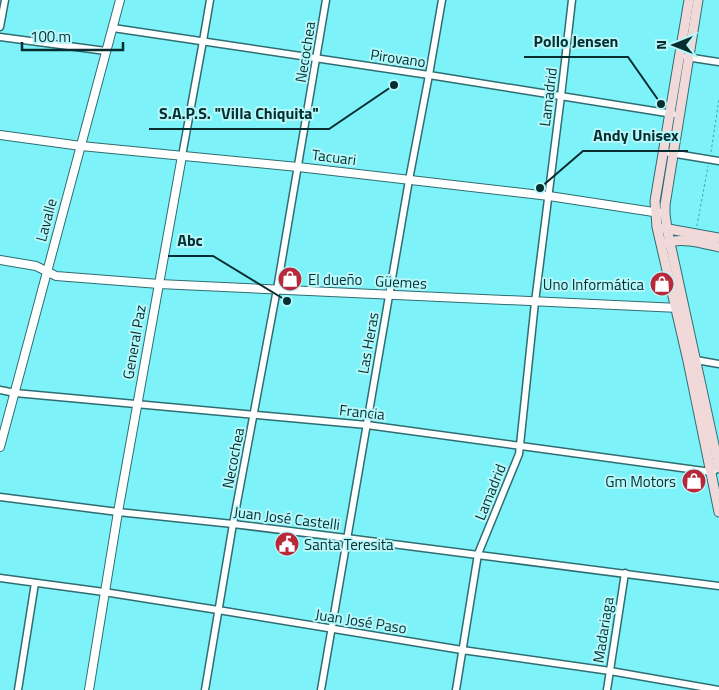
<svg xmlns="http://www.w3.org/2000/svg" width="719" height="690" font-family="'Titillium Web',sans-serif">
  <style>
    .lines { fill: none; stroke-linecap: round; stroke-linejoin: round }
    .minor-casing { stroke: #2e6d71; stroke-width: 9 }
    .tertiary-casing { stroke: #2e6d71; stroke-width: 10 }
    .secondary-casing { stroke: #2e6d71; stroke-width: 11 }
    .path { stroke: #499da1; stroke-width: 1; stroke-dasharray: 2.5 2.5; stroke-linecap: butt }
    .minor { stroke: #fff; stroke-width: 6 }
    .tertiary { stroke: #fff; stroke-width: 8 }
    .secondary { stroke: #f2d9d9; stroke-width: 9 }
    .labels { text-anchor: middle; dominant-baseline: central; stroke-width: 4; stroke-linejoin: round; paint-order: stroke }
    .street-label { font-size: 15px; fill: #062e30; stroke: #b7f8fb }
    .poi-label { font-size: 15px; fill: #062e30; stroke: #b7f8fb; text-anchor: start }
    .leader { fill: none; stroke: #062e30; stroke-width: 2 }
    .callout-dot { fill: #062e30; stroke: #b7f8fb; stroke-width: 2 }
    .callout-label { font-size: 16px; text-anchor: middle; font-weight: bold; fill: #062e30; stroke: #b7f8fb; stroke-width: 4; stroke-linejoin: round; paint-order: stroke }
  </style>
  <rect width="100%" height="100%" fill="#7df3f9"/>
  <g class="lines">
    <defs>
      <g id="minor">
        <path d="M0 27 5 0"/>
        <path d="M113 28 429 75 673 114"/>
        <path d="M0 37 106 51"/>
        <path d="M686 57 719 62"/>
        <path d="M664 152 719 161"/>
        <path d="M182 156 203 41 210 0"/>
        <path d="M696 360 719 364"/>
        <path d="M0 390 15 393 367 425 711 472 714 471"/>
        <path d="M0 497 118 512 233 524 346 538 719 586"/>
        <path d="M0 578 104 592 218 610 462 650 610 671 719 690"/>
        <path d="M18 690 35 583"/>
        <path d="M205 690 233 524 277 289 326 0"/>
        <path d="M321 690 409 180 429 75 442 0"/>
        <path d="M456 690 478 554 519 454 520 445 535 302 561 96 572 0"/>
        <path d="M607 690 625 573"/>
      </g>
      <g id="tertiary">
        <path d="M0 135 81 146 298 167 549 196 660 213"/>
        <path d="M0 260 36 266 56 276 159 284 679 308"/>
        <path d="M0 447 120 0"/>
        <path d="M89 690 118 512 182 156"/>
      </g>
      <g id="secondary">
        <path d="M689 0 655 201 657 227 688 361 719 512"/>
        <path d="M698 0 665 205V214L667 229 719 468"/>
        <path d="M663 228 719 238"/>
        <path d="M665 243C682 237 702 243 719 247"/>
      </g>
    </defs>
    <use href="#minor" class="minor-casing"/>
    <use href="#tertiary" class="tertiary-casing"/>
    <use href="#secondary" class="secondary-casing"/>
    <g class="path">
      <path d="M711 152 719 99"/>
      <path d="M697 226 708 166"/>
    </g>
    <use href="#minor" class="minor"/>
    <use href="#tertiary" class="tertiary"/>
    <use href="#secondary" class="secondary"/>
  </g>
  <defs>
    <symbol id="shop-disc" viewBox="-11 -11 22 22"><circle r="9.5" fill="#b92839" stroke="#b7f8fb"/><path d="M-5-2.5h2.3a2.7 3.5 0 0 1 5.4 0H5L5.5 6h-11ZM-1.5-2.5h3a1.5 2.3 0 0 0-3 0Z" fill="#fff"/></symbol>
    <symbol id="civic-disc" viewBox="-11 -11 22 22"><circle r="9.5" fill="#b92839" stroke="#b7f8fb"/><path d="M-.6-6.5H3V-4.5H.6V-3L4-1V1h2V6H-6V1h2V-1L-.6-3ZM-1.2 2.5V6h2.4V2.5Z" fill="#fff"/></symbol>
  </defs>
  <g fill-rule="evenodd">
    <use href="#shop-disc" x="276" y="265" width="28" height="28"/>
    <use href="#shop-disc" x="648" y="270" width="28" height="28"/>
    <use href="#shop-disc" x="680" y="467" width="28" height="28"/>
    <use href="#civic-disc" x="273" y="530" width="28" height="28"/>
  </g>
  <g class="labels">
    <g class="street-label">
      <text transform="translate(305 52) rotate(-81)">Necochea</text>
      <text transform="translate(398 58) rotate(8)">Pirovano</text>
      <text transform="translate(548 97) rotate(-83)">Lamadrid</text>
      <text transform="translate(334 157) rotate(7)">Tacuari</text>
      <text transform="translate(46 220) rotate(-75)">Lavalle</text>
      <text transform="translate(401 282) rotate(3)">Güemes</text>
      <text transform="translate(134 342) rotate(-80)">General Paz</text>
      <text transform="translate(368 343) rotate(-80)">Las Heras</text>
      <text transform="translate(362 412) rotate(6)">Francia</text>
      <text transform="translate(233 458) rotate(-79)">Necochea</text>
      <text transform="translate(490 492) rotate(-68)">Lamadrid</text>
      <text transform="translate(287 518) rotate(7)">Juan José Castelli</text>
      <text transform="translate(361 621) rotate(9)">Juan José Paso</text>
      <text transform="translate(603 630) rotate(-81)">Madariaga</text>
    </g>
    <g class="poi-label">
      <text x="308" y="279">El dueño</text>
      <text x="644" y="284" text-anchor="end">Uno Informática</text>
      <text x="676" y="481" text-anchor="end">Gm Motors</text>
      <text x="304" y="544">Santa Teresita</text>
    </g>
  </g>
  <path class="leader" d="M661 104L628 57H524M394 85L329 129H149M540 188L583 151H688M287 301L213 256H168"/>
  <g class="callout-dot">
    <circle cx="661" cy="104" r="5"/>
    <circle cx="394" cy="85" r="5"/>
    <circle cx="540" cy="188" r="5"/>
    <circle cx="287" cy="301" r="5"/>
  </g>
  <g class="callout-label">
    <text x="576" y="47">Pollo Jensen</text>
    <text x="239" y="119">S.A.P.S. "Villa Chiquita"</text>
    <text x="636" y="141">Andy Unisex</text>
    <text x="190" y="246">Abc</text>
  </g>
  <g transform="translate(674 45) rotate(270)" stroke="#b7f8fb" stroke-width="4" paint-order="stroke">
  <path d="M0-4L9 19L0 12L-9 19Z" fill="#062e30"/>
  <text y="-8" font-size="14" font-weight="bold" text-anchor="middle" fill="#062e30">N</text>
  </g>
  <path d="M22 42v8h101v-8" fill="none" stroke="#062e30" stroke-width="2.5"/>
  <text x="30" y="42" font-size="15" fill="#062e30" stroke="#b7f8fb" stroke-width="4" paint-order="stroke">100 m</text>
</svg>
